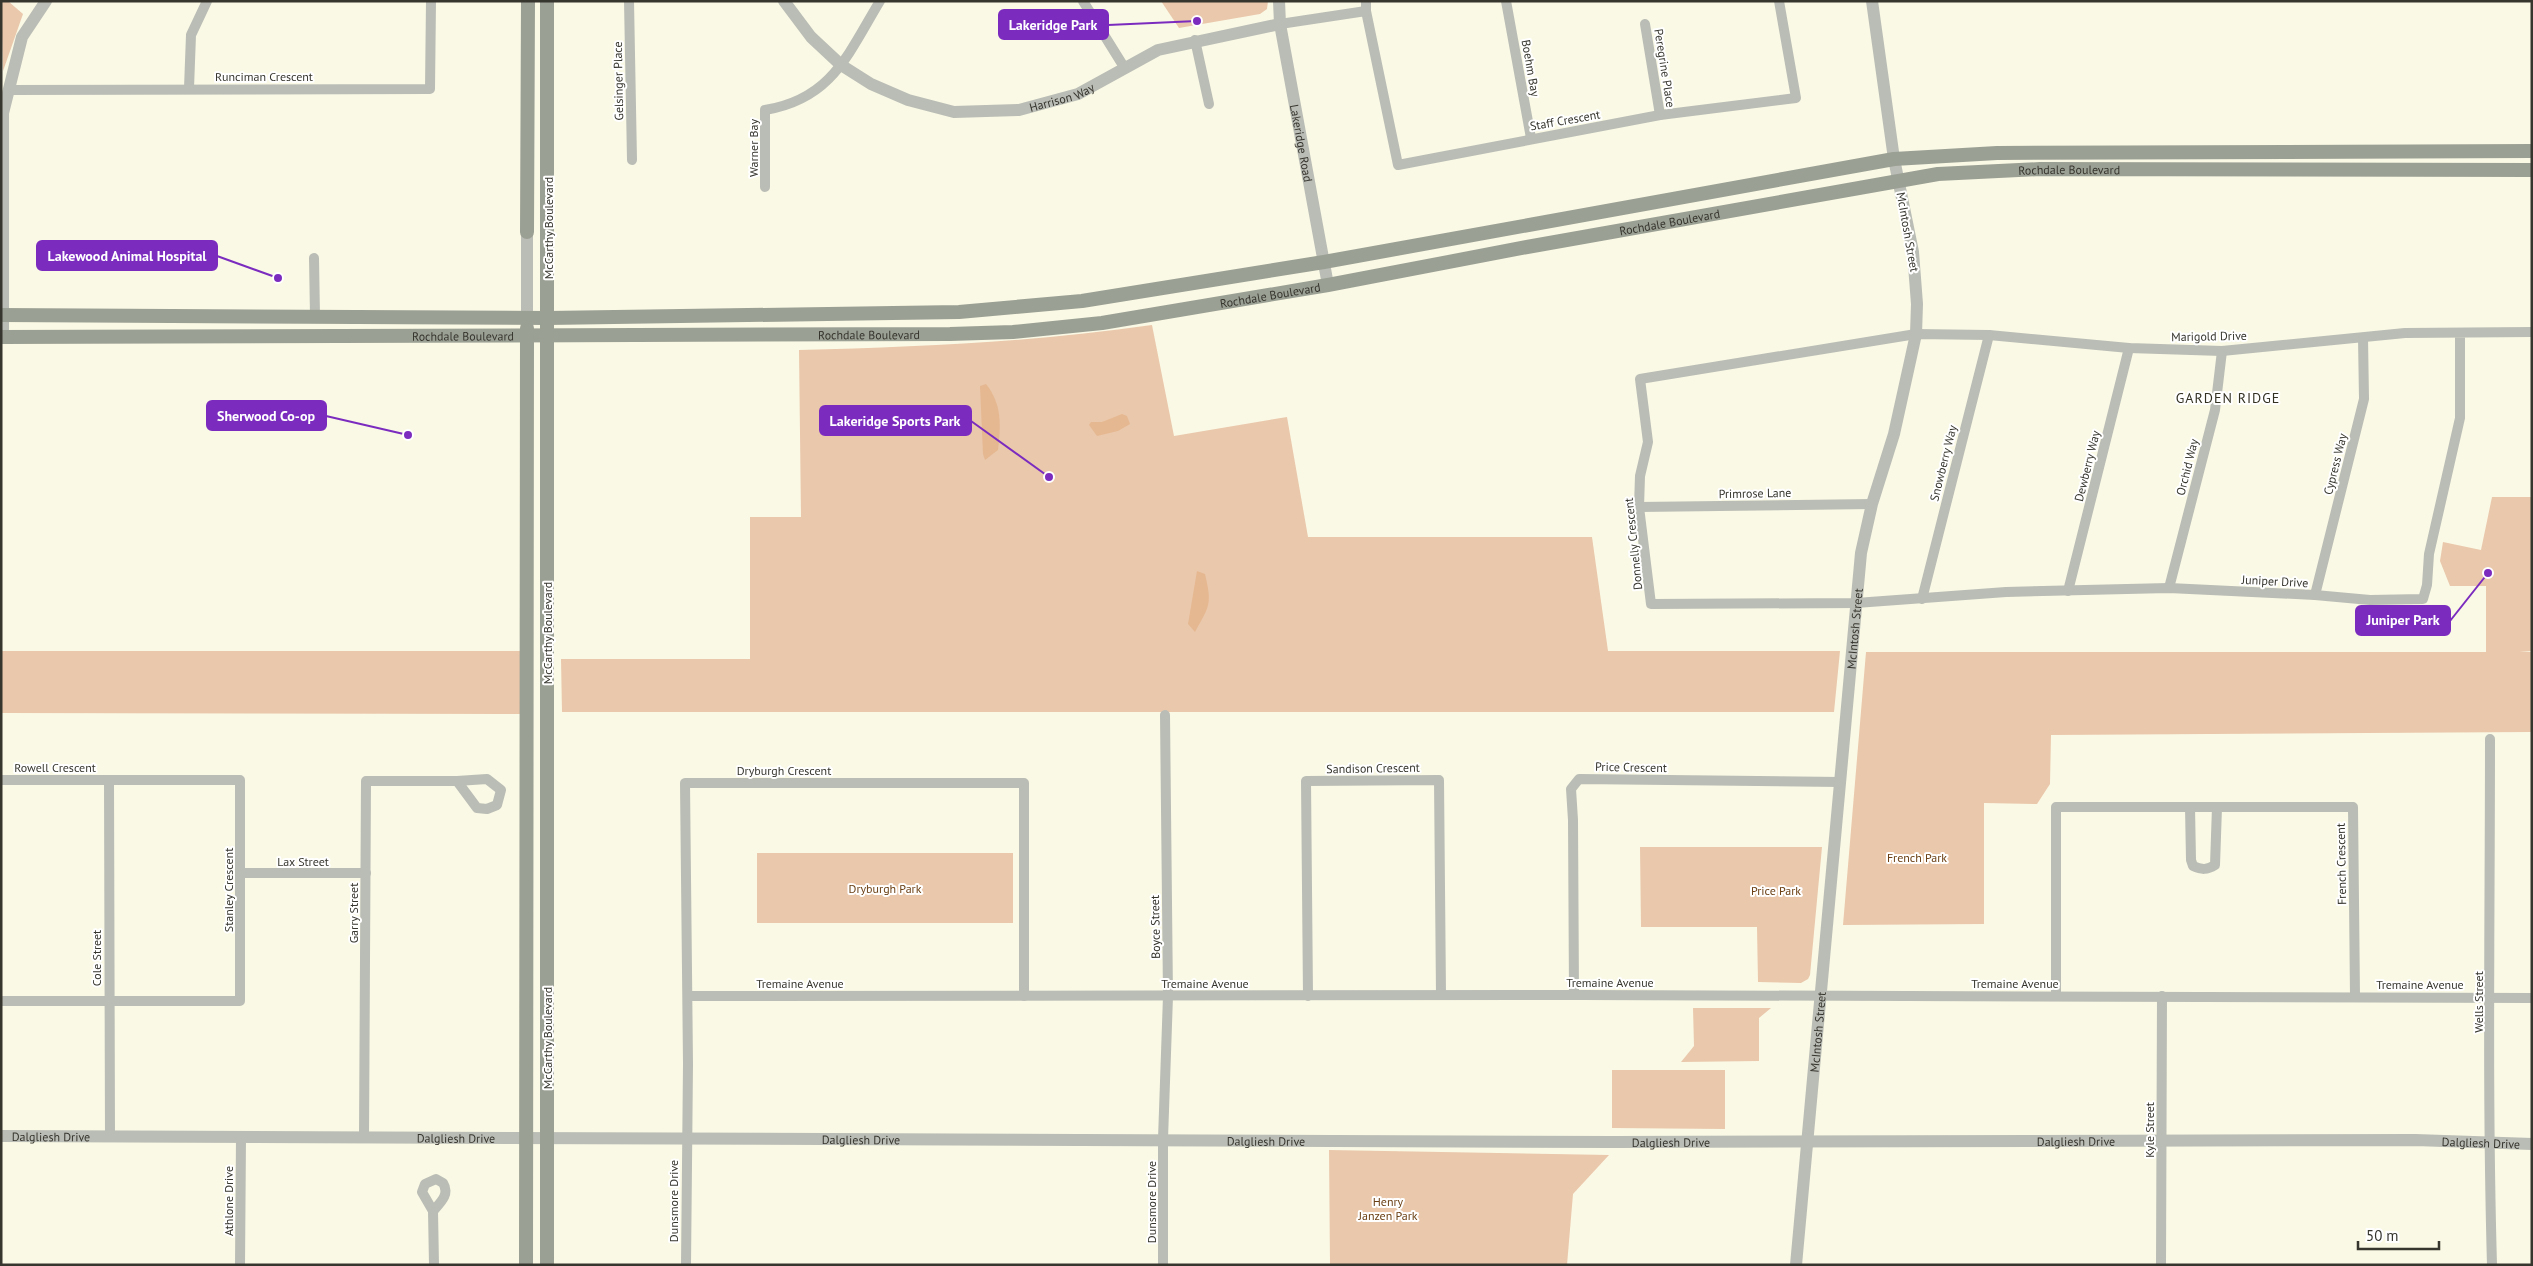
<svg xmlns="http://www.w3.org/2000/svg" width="2533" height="1266" font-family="'PT Sans',sans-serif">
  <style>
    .green { fill: #eac8ac }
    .forest { fill: #e5b891 }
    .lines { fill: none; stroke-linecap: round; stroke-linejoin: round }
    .minor { stroke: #babdb5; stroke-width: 10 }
    .tertiary { stroke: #babdb5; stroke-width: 12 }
    .secondary { stroke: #9ba094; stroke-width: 14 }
    .labels { text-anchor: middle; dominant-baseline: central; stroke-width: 4; stroke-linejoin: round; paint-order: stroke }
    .street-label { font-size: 12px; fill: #36352e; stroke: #fff }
    .park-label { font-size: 12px; fill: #6a3f13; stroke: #fff }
    .neighbourhood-label { font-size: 14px; letter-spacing: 1px; fill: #333122; stroke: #fff }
    .leader { fill: none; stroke: #7b2cbf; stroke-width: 2 }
    .callout-dot { fill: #7b2cbf; stroke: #fff; stroke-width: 2 }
    .callout { fill: #7b2cbf; stroke: #7b2cbf; stroke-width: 2 }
    .callout-label { font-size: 14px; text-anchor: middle; font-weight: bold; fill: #fff }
  </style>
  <rect width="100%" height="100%" fill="#faf9e5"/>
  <g class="green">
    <path d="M1 1H8L23 14 3 71Z"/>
    <path d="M1161 1H1268L1267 9 1260 14 1179 28Z"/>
    <path d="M1152 325 1174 436 1287 417 1308 537H1592L1608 651H1840L1834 712H562L561 659H750V517H801L799 350C918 347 1034 342 1152 325Z"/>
    <path d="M2492 497H2532V651H2519L2532 652V732L2051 735 2050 784 2037 804 1984 803V924L1843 925 1866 652H2486V586H2450L2440 561 2443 542 2481 550Z"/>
    <path d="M1 651H520L522 714 1 713Z"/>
    <path d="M1640 847H1822L1810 975 1808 979 1801 983 1758 982 1757 927H1641Z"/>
    <rect x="757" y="853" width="256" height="70"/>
    <path d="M1693 1008H1771L1759 1018V1061L1681 1062 1694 1046Z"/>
    <path d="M1612 1070H1725V1129L1612 1128Z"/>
    <path d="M1329 1150 1609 1155 1573 1194 1567 1265H1330Z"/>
  </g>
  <g class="forest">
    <path d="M986 384C1002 404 1001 425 998 450L985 460 983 454 980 386Z"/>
    <path d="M1122 414 1127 416 1130 424 1118 431 1097 436 1089 425 1091 422H1102Z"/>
    <path d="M1197 571 1205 574C1212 604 1210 605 1195 632L1188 624Z"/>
  </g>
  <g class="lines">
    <g class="minor">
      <path d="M629 1 632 160"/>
      <path d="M1083 1 1124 67"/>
      <path d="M1366 1V11L1398 165 1660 115 1796 98 1779 1"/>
      <path d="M1506 1 1531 138"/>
      <path d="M1280 24 1366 11"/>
      <path d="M1645 24 1660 115"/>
      <path d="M1195 40 1209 104"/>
      <path d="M189 88 191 35 207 1"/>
      <path d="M9 90 430 89 431 1"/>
      <path d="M765 187V110C832 99 848 54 880 1"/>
      <path d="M314 258 315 316"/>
      <path d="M2460 333V418L2429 554 2427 585 2423 599 2370 600 2315 595 2169 588 2006 592 1856 603 1651 604 1639 507 1640 476 1648 442 1640 379 1916 334 1989 335 2129 348 2222 351 2405 333 2532 332"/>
      <path d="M1639 507 1872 504"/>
      <path d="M2169 588 2215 410 2222 351"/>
      <path d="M2068 591 2129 348"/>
      <path d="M2315 595 2364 399 2363 338"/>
      <path d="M1922 599 1989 335"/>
      <path d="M2490 739C2490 914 2487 1090 2492 1265"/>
      <path d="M1 780H240V1001H1"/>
      <path d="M109 780 110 1137"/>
      <path d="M2190 807 2191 860 2193 866C2202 870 2207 870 2215 865L2217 807"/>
      <path d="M240 873H366"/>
      <path d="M1574 995 1573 820 1571 789 1579 779 1840 782"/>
      <path d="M2056 995V807H2353L2355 996"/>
      <path d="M688 996 1582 995 2532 998"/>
      <path d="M1308 996 1306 781 1439 780 1441 995"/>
      <path d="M364 1137 366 781H457L487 779 501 790 497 805 487 809 477 808 457 781"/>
      <path d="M433 1211C441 1202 450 1194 443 1183L436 1179 425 1184 422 1192 433 1211 434 1265"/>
      <path d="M240 1265 241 1137"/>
      <path d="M686 1265 688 1064 685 783H1024V996"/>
      <path d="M1163 1265V1139L1168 996 1165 715"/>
      <path d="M2161 1265 2162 996"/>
    </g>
    <g class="tertiary">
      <path id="s1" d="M784 1 811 37 841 65 871 84 908 100 954 112 1019 110 1078 94 1158 50 1280 24"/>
      <path id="s2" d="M1279 1 1280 24 1328 285"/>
      <path d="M527 318V232"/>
      <path d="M3 337V113L22 37 46 1"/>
      <path id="s3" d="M1 1136 1614 1142 2415 1140 2532 1144"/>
      <path id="s4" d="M1796 1265 1861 553 1872 504 1894 434 1911 357 1916 334 1917 304 1913 252 1894 159 1872 1"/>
    </g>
    <g class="secondary">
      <path d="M547 1V1265"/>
      <path d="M527 232 528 1"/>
      <path d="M1 315 548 318 959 312 1082 301 1324 262 1894 159 1997 153 2532 151"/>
      <path id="s5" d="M1 337 950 334 1013 332 1102 323 1328 285 1527 247 1938 174 2040 169 2532 170"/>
      <path d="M526 1265 527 328"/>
    </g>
  </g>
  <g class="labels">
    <g class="street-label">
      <text transform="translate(1531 68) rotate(80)">Boehm Bay</text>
      <text transform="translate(1665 68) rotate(81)">Peregrine Place</text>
      <text x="264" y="76">Runciman Crescent</text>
      <text transform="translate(618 81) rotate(-91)">Gelsinger Place</text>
      <text stroke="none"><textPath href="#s1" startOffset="319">Harrison Way</textPath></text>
      <text transform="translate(1565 120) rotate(-10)">Staff Crescent</text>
      <text stroke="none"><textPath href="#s2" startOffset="144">Lakeridge Road</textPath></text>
      <text transform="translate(753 148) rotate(-90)">Warner Bay</text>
      <text stroke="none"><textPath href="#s5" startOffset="2082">Rochdale Boulevard</textPath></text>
      <text stroke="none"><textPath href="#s5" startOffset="1678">Rochdale Boulevard</textPath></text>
      <text transform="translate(548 228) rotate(-90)">McCarthy Boulevard</text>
      <text transform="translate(1908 232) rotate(80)">McIntosh Street</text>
      <text stroke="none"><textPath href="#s5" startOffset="1272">Rochdale Boulevard</textPath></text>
      <text stroke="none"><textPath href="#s5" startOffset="868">Rochdale Boulevard</textPath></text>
      <text transform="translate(2209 336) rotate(-1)">Marigold Drive</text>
      <text stroke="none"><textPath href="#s5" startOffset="462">Rochdale Boulevard</textPath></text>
      <text transform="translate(1943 463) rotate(-76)">Snowberry Way</text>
      <text transform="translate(2335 464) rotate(-76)">Cypress Way</text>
      <text transform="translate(2087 466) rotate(-76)">Dewberry Way</text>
      <text transform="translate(2187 467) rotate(-76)">Orchid Way</text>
      <text transform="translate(1755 493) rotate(-1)">Primrose Lane</text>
      <text transform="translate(1633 544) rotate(-96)">Donnelly Crescent</text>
      <text transform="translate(2275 581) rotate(3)">Juniper Drive</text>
      <text stroke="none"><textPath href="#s4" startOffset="639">McIntosh Street</textPath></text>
      <text transform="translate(547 633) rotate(-90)">McCarthy Boulevard</text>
      <text x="55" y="767">Rowell Crescent</text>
      <text transform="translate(1631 767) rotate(1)">Price Crescent</text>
      <text transform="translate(1373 768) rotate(-1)">Sandison Crescent</text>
      <text x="784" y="770">Dryburgh Crescent</text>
      <text x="303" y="861">Lax Street</text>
      <text transform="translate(2341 864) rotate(-91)">French Crescent</text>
      <text transform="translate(228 890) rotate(-90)">Stanley Crescent</text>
      <text transform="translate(353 913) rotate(-90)">Garry Street</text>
      <text transform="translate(1155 927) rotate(-91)">Boyce Street</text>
      <text transform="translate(96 958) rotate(-90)">Cole Street</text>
      <text x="1610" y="982">Tremaine Avenue</text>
      <text x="800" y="983">Tremaine Avenue</text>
      <text x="1205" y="983">Tremaine Avenue</text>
      <text x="2015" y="983">Tremaine Avenue</text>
      <text x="2420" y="984">Tremaine Avenue</text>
      <text transform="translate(2478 1002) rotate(-90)">Wells Street</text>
      <text stroke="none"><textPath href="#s4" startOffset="234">McIntosh Street</textPath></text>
      <text transform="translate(547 1038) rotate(-90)">McCarthy Boulevard</text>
      <text transform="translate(2149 1130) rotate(-90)">Kyle Street</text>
      <text stroke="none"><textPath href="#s3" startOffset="50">Dalgliesh Drive</textPath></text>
      <text stroke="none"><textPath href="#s3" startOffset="455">Dalgliesh Drive</textPath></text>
      <text stroke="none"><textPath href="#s3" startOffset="860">Dalgliesh Drive</textPath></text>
      <text stroke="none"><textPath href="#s3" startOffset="1265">Dalgliesh Drive</textPath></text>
      <text stroke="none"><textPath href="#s3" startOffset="2075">Dalgliesh Drive</textPath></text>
      <text stroke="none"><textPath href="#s3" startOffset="1670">Dalgliesh Drive</textPath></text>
      <text stroke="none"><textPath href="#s3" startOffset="2480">Dalgliesh Drive</textPath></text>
      <text transform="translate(228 1201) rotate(-90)">Athlone Drive</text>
      <text transform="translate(673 1201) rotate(-90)">Dunsmore Drive</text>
      <text transform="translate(1151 1202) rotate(-90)">Dunsmore Drive</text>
    </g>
    <g class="park-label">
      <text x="1917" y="857">French Park</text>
      <text x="885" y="888">Dryburgh Park</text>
      <text x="1776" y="890">Price Park</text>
      <text x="1388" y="1201">Henry<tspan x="1388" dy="14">Janzen Park</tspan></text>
    </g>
    <g class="neighbourhood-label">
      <text x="2228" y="398">GARDEN RIDGE</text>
    </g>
  </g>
  <path class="leader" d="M1197 21L1108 25M278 278L217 256M408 435L326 416M1049 477L971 421M2488 573L2450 621"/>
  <g class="callout-dot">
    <circle cx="1197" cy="21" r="5"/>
    <circle cx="278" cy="278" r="5"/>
    <circle cx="408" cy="435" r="5"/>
    <circle cx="1049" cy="477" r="5"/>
    <circle cx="2488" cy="573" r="5"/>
  </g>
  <g class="callout">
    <rect x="999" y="10" width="109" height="29" rx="5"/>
    <rect x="37" y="241" width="180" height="29" rx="5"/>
    <rect x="207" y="401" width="119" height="29" rx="5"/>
    <rect x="820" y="406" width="151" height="29" rx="5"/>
    <rect x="2356" y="606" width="94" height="29" rx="5"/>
  </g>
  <g class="callout-label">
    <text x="1053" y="30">Lakeridge Park</text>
    <text x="127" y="261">Lakewood Animal Hospital</text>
    <text x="266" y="421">Sherwood Co-op</text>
    <text x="895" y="426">Lakeridge Sports Park</text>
    <text x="2403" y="625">Juniper Park</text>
  </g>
  <rect width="2533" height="1266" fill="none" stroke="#36352e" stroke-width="5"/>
  <path d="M2358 1241v8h81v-8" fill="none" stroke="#36352e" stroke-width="2.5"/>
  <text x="2366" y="1241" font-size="15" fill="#36352e" stroke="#ffffff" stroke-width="4" paint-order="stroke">50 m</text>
</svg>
